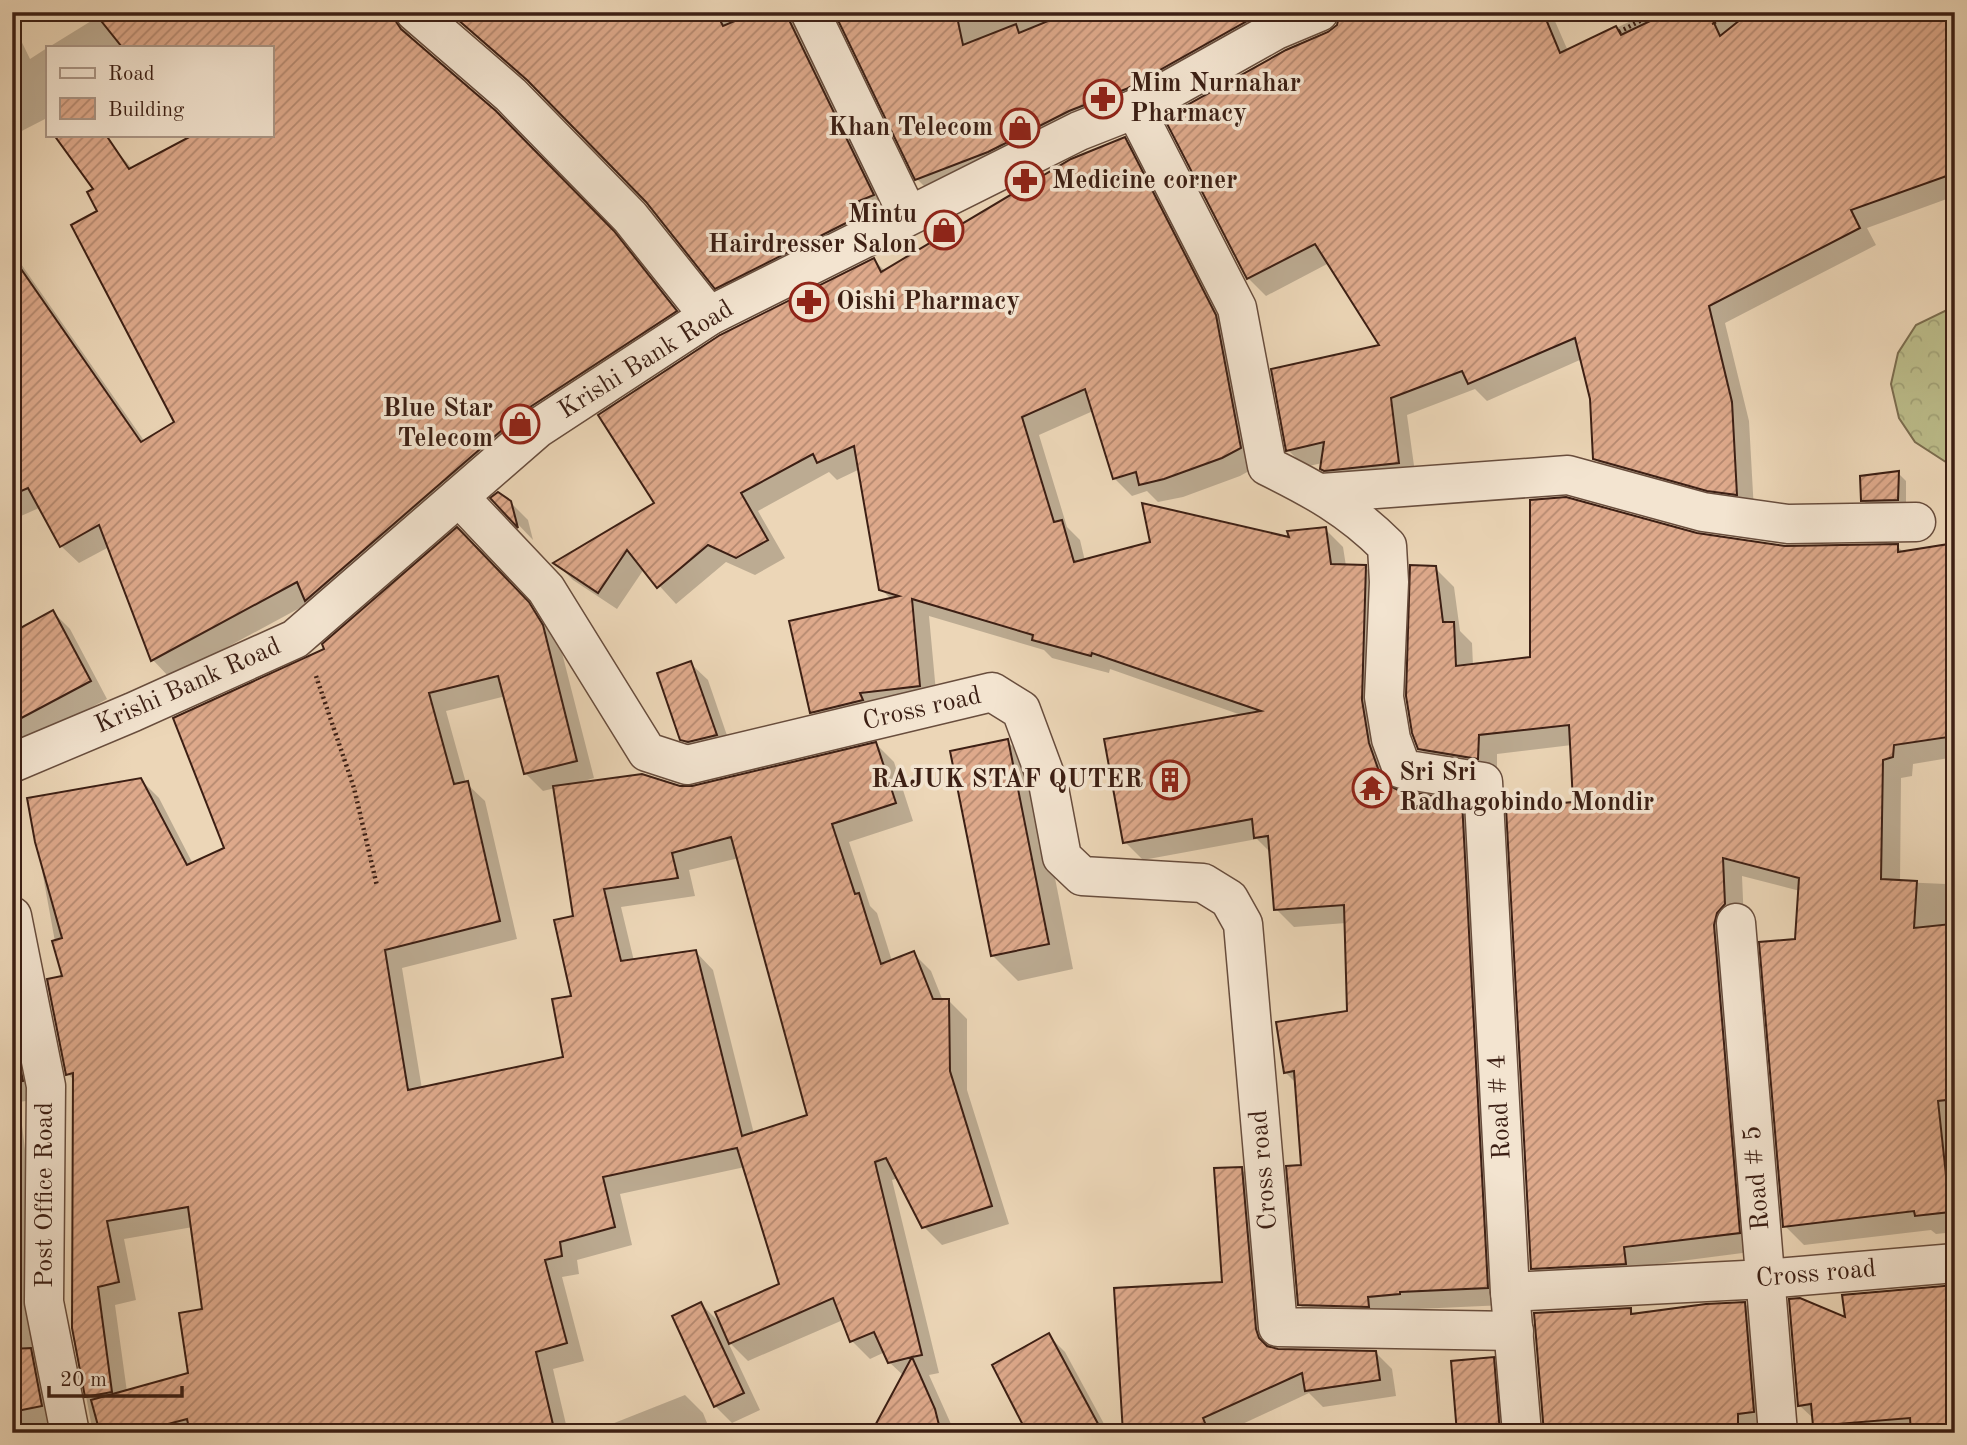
<svg xmlns="http://www.w3.org/2000/svg" width="1967" height="1445" font-family="'Old Standard TT',serif">
  <style>
    .forest { fill: url(#forest-crowns); stroke: #7c6e50; stroke-width: 2 }
    .shadow { fill: #0003; fill-rule: evenodd }
    .building { fill: url(#building-hatch); stroke: #3c1f14; stroke-width: 2; fill-rule: evenodd }
    .lines { fill: none; stroke-linecap: round; stroke-linejoin: round }
    .street-casing { stroke: #684d3d; stroke-width: 41 }
    .path { stroke: #3c1f14; stroke-width: 4.5; stroke-dasharray: 2 3.5; stroke-linecap: butt }
    .street { stroke: #f3e4d0; stroke-width: 38 }
    .labels { text-anchor: middle; dominant-baseline: central; stroke-width: 7; stroke-linejoin: round; paint-order: stroke }
    .poi-label { font-size: 26px; font-weight: bold; fill: #3c1f14; stroke: #f3e4d0; text-anchor: start }
    .street-label { font-size: 26px; fill: #3c1f14; stroke: #f3e4d0 }
  </style>
  <defs>
    <pattern id="forest-crowns" width="20" height="18" patternUnits="userSpaceOnUse" patternTransform="scale(1.75)"><rect width="20" height="18" fill="#bcbd8b"/><path d="M2 6a3 3 0 1 1 6 0M12 15a3 3 0 1 1 6 0" fill="none" stroke="#a2a277"/></pattern>
    <pattern id="building-hatch" width="6" height="6" patternUnits="userSpaceOnUse" patternTransform="scale(1.75)"><rect width="6" height="6" fill="#dea98b"/><path d="M-1 1l2-2M0 6l6-6M5 7l2-2" fill="none" stroke="#b58970"/></pattern>
  </defs>
  <rect width="100%" height="100%" fill="#ecd6b7"/>
  <filter id="stains"><feTurbulence type="fractalNoise" baseFrequency=".00286" numOctaves="4"/><feColorMatrix values="0 0 0 0 .2 0 0 0 0 .09 0 0 0 0 .02 0 0 0 .5 -.17"/></filter>
  <radialGradient id="worn" r=".72"><stop offset=".6" stop-color="#630" stop-opacity="0"/><stop offset="1" stop-color="#630" stop-opacity=".3"/></radialGradient>
  <path class="forest" d="M1955 306V468L1915 442 1899 418 1891 384 1898 353 1916 325Z"/>
  <g class="shadow">
    <path d="M91 12H420L410 25 411 38 414 42 495 112 631 251 693 329 309 603 170 678 153 660 109 547 79 563 61 546 39 508 12 520V251L145 442 176 423 99 211 95 189 108 142 133 169 194 135H271V47H49L96 18Z"/>
    <path d="M448 12H815L890 213 734 305 716 287 647 201 543 94Z"/>
    <path d="M836 12H1320L934 196 917 179Z"/>
    <path d="M1342 12H1551L1568 51 1633 20 1629 12H1955V196L1867 228 1876 245 1725 323 1749 421 1754 511 1613 476 1595 459 1592 399 1582 359 1487 401 1475 389 1407 415 1416 480 1339 486 1322 468V463L1305 467 1288 450 1382 346 1329 263 1266 296 1248 278 1166 118 1328 34 1337 27Z"/>
    <path d="M12 22 30 59 47 48V122L45 119 12 136Z"/>
    <path d="M1124 139 1142 157 1234 335 1258 466 1240 476 1183 497 1158 502 1147 491 1132 496 1114 478 1093 411 1039 435 1067 527 1080 540 1085 561 1291 540 1325 529 1343 547 1346 566 1365 567 1383 585 1387 762 1397 792 1461 802 1479 821 1505 1305 1417 1309V1312L1318 1323 1300 1305 1303 1167 1296 1083 1285 1072 1349 1013 1346 923 1294 927 1276 909 1271 853 1257 839 1143 860 1125 842 1244 716 1110 669 1109 673 1052 658 1044 650 929 616 937 703 830 730 812 712 891 599 881 589 860 469 837 480 829 472 758 511 785 558 755 575 726 562 676 604 644 569 617 609 573 580 556 563 656 503 874 260 885 271Z"/>
    <path d="M1898 473 1906 481V508L1871 509 1863 500Z"/>
    <path d="M493 498 510 502 528 520 533 540Z"/>
    <path d="M1700 535 1788 548 1897 546 1904 553 1955 545V757L1913 764 1912 776 1901 778 1900 882 1946 884 1955 893V1232L1936 1234 1931 1230 1804 1245 1785 1226 1800 891 1742 876 1758 1251 1642 1266 1644 1283 1551 1287 1532 1268 1575 804 1572 745 1497 754V777L1439 768 1420 748 1435 568 1454 587 1460 631 1472 643 1473 666 1532 658Z"/>
    <path d="M475 547 546 623 560 645 594 778 584 781 585 783 692 788 876 744 894 762 913 821 849 842 870 906 877 913 892 961 913 953 931 971 943 1001 948 1000 967 1019V1090L1009 1224 942 1245 924 1227 898 1178 892 1180 939 1373 929 1375 955 1433H873L904 1376 889 1362 885 1352 870 1359 852 1341 843 1320 748 1361 727 1340 760 1410 732 1423 715 1406 701 1304 723 1326 782 1285 745 1167 620 1194 632 1245 577 1260 579 1274 562 1277 584 1361 553 1369 568 1433H93L73 1328 75 1081 68 1074V1013L29 799 141 780 159 798 193 864 226 849 326 650ZM506 696 525 773 543 791 555 788 575 917 573 997 565 1058 422 1089 402 968 517 939 485 801 466 783 446 711ZM739 858 809 1116 754 1134 713 970 695 951 634 961 621 907 695 896 689 870ZM193 1227 204 1310 190 1375 127 1392 115 1305 136 1300 124 1239Z"/>
    <path d="M53 612 70 629 107 699 12 750V617L19 630Z"/>
    <path d="M690 663 708 680 733 753 699 757 682 739Z"/>
    <path d="M1007 741 1033 767 1073 969 1018 981 992 955Z"/>
    <path d="M12 975 40 1099 19 1102 61 1433H12Z"/>
    <path d="M1241 1169 1258 1186 1273 1349 1375 1352 1392 1369 1396 1396 1323 1407 1309 1393 1223 1433H1124L1224 1284Z"/>
    <path d="M1745 1304 1764 1323 1772 1430 1756 1433H1545L1630 1310 1635 1315Z"/>
    <path d="M1847 1320 1955 1433H1822L1814 1425V1419L1799 1405Z"/>
    <path d="M1049 1336 1065 1352 1109 1433H1029Z"/>
    <path d="M1493 1359 1512 1378 1517 1433H1459Z"/>
    <path d="M685 1395 703 1413 711 1433H589Z"/>
  </g>
  <g class="building">
    <path d="M94 12H394L395 20 401 29 496 111 614 231 677 311 524 411 305 601 297 582 151 661 99 525 60 547 28 488 12 495V256L141 442 174 422 71 225 97 211 87 192 93 189 54 135H106L129 169 193 135H271V47H122Z"/>
    <path d="M449 12H716L723 26 756 12H788L790 22 874 195 849 205 856 218 715 289 646 202 527 80Z"/>
    <path d="M834 12H956L963 45 1016 24 1019 33 1070 12H1252L1254 17 1126 89 1069 111 988 152 915 180Z"/>
    <path d="M1340 12H1543L1560 53 1616 26 1621 35 1669 12H1709L1720 36 1750 12H1955V173L1851 210 1860 228 1709 306 1732 402 1737 495 1707 491 1593 459 1590 399 1575 338 1468 384 1462 371 1391 398 1399 463 1324 471 1320 469 1324 442 1286 451 1271 369 1379 345 1315 244 1247 279 1164 118 1286 50 1328 32 1337 25Z"/>
    <path d="M1125 137 1216 315 1241 448 1222 458 1164 479 1139 485 1136 472 1113 479 1085 389 1022 417 1054 522 1062 520 1074 562 1150 542 1142 503 1289 537 1287 531 1326 527 1331 564 1366 565 1362 700 1369 743 1381 777 1388 785 1398 790 1462 801 1488 1288 1400 1292V1294L1368 1297 1369 1307 1298 1305 1286 1166 1301 1165 1294 1071 1284 1073 1276 1022 1347 1011 1344 905 1274 910 1268 836 1254 838 1252 819 1123 843 1104 739 1261 711 1092 653 1091 656 1032 640 1033 635 912 599 920 686 860 693 863 700 810 713 789 621 899 596 879 590 854 446 817 463 813 454 741 493 768 540 736 558 708 545 657 588 627 550 598 593 553 563 654 503 598 415 720 335 874 258 881 272 1071 159Z"/>
    <path d="M1899 471 1898 500 1861 501 1860 476Z"/>
    <path d="M498 492 511 501 518 528 490 498Z"/>
    <path d="M1566 497 1697 533 1785 546 1898 544V552L1955 543V736L1894 745 1893 757 1883 760 1881 879 1917 881 1914 928 1951 924 1955 952V1099L1938 1101 1950 1212 1915 1216 1914 1211 1783 1227 1759 942 1795 939 1799 878 1723 858 1725 904 1717 913 1714 925 1740 1233 1624 1247 1626 1264 1531 1269 1506 808 1573 802 1569 725 1479 735 1478 759 1418 749 1412 733 1406 696 1410 565 1436 566 1443 622H1454L1456 666 1530 657V500Z"/>
    <path d="M457 527 529 602 543 625 577 761 524 774 498 676 429 693 454 784 468 781 500 921 385 950 408 1090 563 1057 552 999 571 996 554 920 573 916 553 786 642 774 680 786H692L876 742 896 803 832 824 855 894 859 893 881 964 914 951 933 999H949L950 1071 992 1206 922 1228 886 1158 875 1162 922 1355 912 1357 935 1409 941 1433H871L912 1357 888 1363 874 1332 850 1342 833 1298 729 1344 715 1312 779 1284 737 1148 603 1177 615 1227 560 1242 562 1256 545 1260 567 1343 536 1352 555 1433H190L187 1419 134 1433H100L91 1400 188 1373 179 1313 202 1309 188 1207 107 1221 119 1282 98 1287 112 1392 85 1397 72 1328 73 1073 66 1075 47 979 62 976 52 941 62 938 35 842 27 798 141 778 187 865 224 848 173 718 324 649 322 644ZM731 837 807 1115 742 1136 696 950 621 961 604 889 678 878 672 853Z"/>
    <path d="M53 610 91 681 12 723 13 632Z"/>
    <path d="M691 661 717 735 688 742 680 740 657 673Z"/>
    <path d="M1008 739 1049 944 991 956 950 751Z"/>
    <path d="M12 1029 23 1081 12 1083Z"/>
    <path d="M1242 1167 1256 1329 1259 1338 1267 1346 1278 1349 1376 1351 1380 1380 1305 1391 1302 1373 1203 1418 1209 1433H1123L1114 1288 1222 1282 1214 1168Z"/>
    <path d="M1955 1285V1433H1911L1910 1418 1813 1426 1811 1404 1798 1406 1789 1299 1800 1298 1845 1317 1842 1295Z"/>
    <path d="M701 1302 744 1393 714 1407 672 1316Z"/>
    <path d="M1745 1302 1754 1412 1738 1414V1433H1544L1534 1313 1631 1308V1314L1706 1304Z"/>
    <path d="M1049 1333 1103 1433H1027L992 1365Z"/>
    <path d="M31 1348 42 1406 12 1412V1349Z"/>
    <path d="M1494 1357 1500 1433H1457L1451 1361Z"/>
  </g>
  <g class="lines">
    <defs>
      <g id="street">
        <path d="M415 12 511 95 630 217 709 316"/>
        <path d="M810 12 908 215"/>
        <path d="M1135 109 1237 308 1267 466C1314 489 1350 509 1387 546L1389 582 1384 697 1391 739 1402 769 1483 782 1510 1292 1522 1433"/>
        <path d="M1322 493 1568 475 1703 512 1788 524 1916 522"/>
        <path d="M459 497 546 589 647 752 687 765 992 692 1021 710 1048 783 1062 857 1082 876 1203 883 1229 899 1243 924 1278 1327 1514 1331"/>
        <path d="M12 763 133 712 295 639 538 428 709 316 1079 131 1135 109 1276 30 1319 12"/>
        <path d="M12 916 46 1086 44 1302 70 1433"/>
        <path d="M1736 923 1778 1433"/>
        <path d="M1510 1292 1765 1279 1955 1263"/>
      </g>
    </defs>
    <use href="#street" class="street-casing"/>
    <g class="path">
      <path d="M1710 12 1715 26"/>
      <path d="M1619 32 1657 12"/>
      <path d="M316 676 354 788 377 886"/>
    </g>
    <use href="#street" class="street"/>
  </g>
  <defs>
    <symbol id="pharmacy-ring" viewBox="-11 -11 22 22"><circle r="9.5" fill="#f3e4d0" stroke="#8f2418" stroke-width="1.5"/><path d="M-2-6h4v4h4v4h-4v4h-4v-4h-4v-4h4Z" fill="#8f2418"/></symbol>
    <symbol id="shop-ring" viewBox="-11 -11 22 22"><circle r="9.5" fill="#f3e4d0" stroke="#8f2418" stroke-width="1.5"/><path d="M-5-2.5h2.3a2.7 3.5 0 0 1 5.4 0H5L5.5 6h-11ZM-1.5-2.5h3a1.5 2.3 0 0 0-3 0Z" fill="#8f2418"/></symbol>
    <symbol id="building-ring" viewBox="-11 -11 22 22"><circle r="9.5" fill="#f3e4d0" stroke="#8f2418" stroke-width="1.5"/><path d="M-4-6H4V6H1V3H-1V6H-4ZM-2.5-4.3h1.7v1.8h-1.7ZM.8-4.3h1.7v1.8H.8ZM-2.5-1h1.7V.8h-1.7ZM.8-1h1.7V.8H.8Z" fill="#8f2418"/></symbol>
    <symbol id="temple-ring" viewBox="-11 -11 22 22"><circle r="9.5" fill="#f3e4d0" stroke="#8f2418" stroke-width="1.5"/><path d="M0-6L5-2H3V0L6.5 2.5H4V6H1.5V3h-3V6H-4V2.5H-6.5L-3 0V-2H-5Z" fill="#8f2418"/></symbol>
  </defs>
  <g fill-rule="evenodd">
    <use href="#pharmacy-ring" x="1081" y="77" width="44" height="44"/>
    <use href="#shop-ring" x="998" y="106" width="44" height="44"/>
    <use href="#pharmacy-ring" x="1003" y="159" width="44" height="44"/>
    <use href="#shop-ring" x="922" y="208" width="44" height="44"/>
    <use href="#pharmacy-ring" x="787" y="280" width="44" height="44"/>
    <use href="#shop-ring" x="498" y="402" width="44" height="44"/>
    <use href="#building-ring" x="1148" y="758" width="44" height="44"/>
    <use href="#temple-ring" x="1350" y="766" width="44" height="44"/>
  </g>
  <g class="labels">
    <g class="poi-label">
      <text x="1130" y="84">Mim Nurnahar<tspan x="1130" dy="30">Pharmacy</tspan></text>
      <text x="993" y="128" text-anchor="end">Khan Telecom</text>
      <text x="1052" y="181">Medicine corner</text>
      <text x="917" y="215" text-anchor="end">Mintu<tspan x="917" dy="30">Hairdresser Salon</tspan></text>
      <text x="836" y="302">Oishi Pharmacy</text>
      <text x="493" y="409" text-anchor="end">Blue Star<tspan x="493" dy="30">Telecom</tspan></text>
      <text x="1399" y="773">Sri Sri<tspan x="1399" dy="30">Radhagobindo Mondir</tspan></text>
      <text x="1143" y="780" text-anchor="end">RAJUK STAF QUTER</text>
    </g>
    <g class="street-label">
      <text transform="translate(646 360) rotate(-32)">Krishi Bank Road</text>
      <text transform="translate(188 686) rotate(-24)">Krishi Bank Road</text>
      <text transform="translate(922 709) rotate(-13)">Cross road</text>
      <text transform="translate(1500 1107) rotate(-93)">Road # 4</text>
      <text transform="translate(1264 1170) rotate(-95)">Cross road</text>
      <text transform="translate(1757 1178) rotate(-95)">Road # 5</text>
      <text transform="translate(45 1195) rotate(-90)">Post Office Road</text>
      <text transform="translate(1816 1274) rotate(-5)">Cross road</text>
    </g>
  </g>
  <rect width="1967" height="1445" fill="none" stroke="#ecd6b7" stroke-width="42"/>
  <rect x="14" y="14" width="1939" height="1417" fill="none" stroke="#3c1f14" stroke-width="3.5"/>
  <rect x="21" y="21" width="1925" height="1403" fill="none" stroke="#3c1f14" stroke-width="2"/>
  <rect x="46" y="46" width="228" height="91" fill="#f3e4d0" stroke="#aa9585" stroke-width="2"/>
  <rect x="60" y="68" width="35" height="10" fill="#f3e4d0" stroke="#aa9585" stroke-width="2"/>
  <text x="108" y="80" font-size="21" fill="#3c1f14">Road</text>
  <rect x="60" y="98" width="35" height="21" fill="url(#building-hatch)" stroke="#aa9585" stroke-width="2"/>
  <text x="108" y="116" font-size="21" fill="#3c1f14">Building</text>
  <path d="M49 1386v10h133v-10" fill="none" stroke="#3c1f14" stroke-width="3.5"/>
  <text x="60" y="1386" font-size="21" fill="#3c1f14" stroke="#f3e4d0" stroke-width="5" paint-order="stroke">20 m</text>
  <rect width="100%" height="100%" filter="url(#stains)"/>
  <rect width="100%" height="100%" fill="url(#worn)"/>
</svg>
